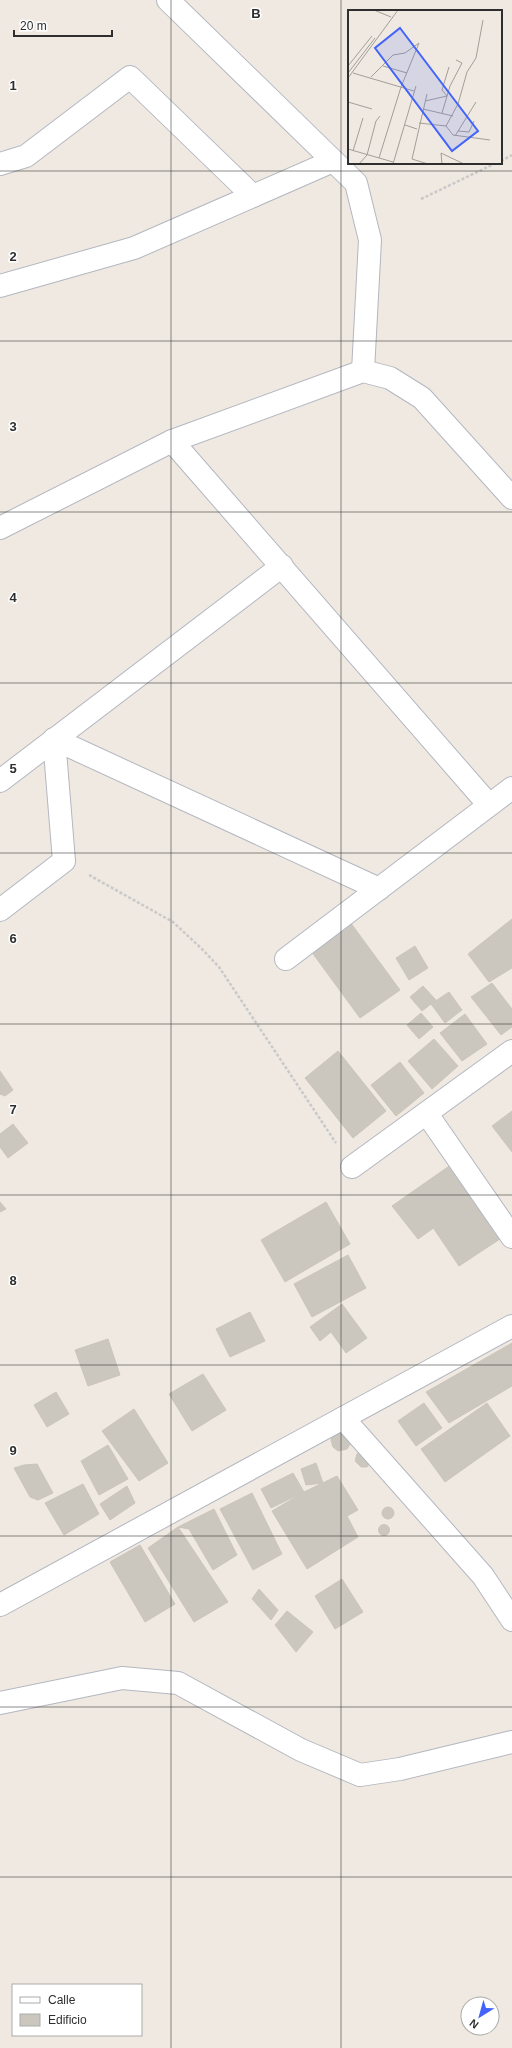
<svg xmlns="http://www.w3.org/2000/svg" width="512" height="2048" font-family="Arial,sans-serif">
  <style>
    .building { fill: #cbc7bf; stroke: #cbc5ba }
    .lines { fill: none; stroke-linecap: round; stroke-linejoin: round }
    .street-casing { stroke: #b4b7c1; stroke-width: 24 }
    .path { stroke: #c9c9c9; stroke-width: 2.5; stroke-dasharray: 3 2; stroke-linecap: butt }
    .street { stroke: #fff; stroke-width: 22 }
    .grid { fill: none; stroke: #2e2e2e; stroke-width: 1; stroke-opacity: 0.55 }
    .inset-road { fill: none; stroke: #a29e99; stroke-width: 1 }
    .view { fill: #4264fb; fill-opacity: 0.15; stroke: #4264fb; stroke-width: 2 }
    .inset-edge { fill: none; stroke: #2e2e2e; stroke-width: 2 }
    .grid-label { font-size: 13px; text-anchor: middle; font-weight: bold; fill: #2e2e2e; stroke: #fff; stroke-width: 3; stroke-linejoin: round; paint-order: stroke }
  </style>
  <rect width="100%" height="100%" fill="#efe9e1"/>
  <g class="building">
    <path d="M512 919V968L489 982 468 954Z"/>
    <path d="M350 922 400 990 360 1018 311 951Z"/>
    <path d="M415 946 428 968 409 980 396 958Z"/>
    <path d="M492 983 512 1009V1027L501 1035 471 997Z"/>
    <path d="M423 986 436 1000 422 1011 410 997Z"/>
    <path d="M449 992 462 1010 445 1023 431 1004Z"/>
    <path d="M421 1013 433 1027 419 1039 407 1025Z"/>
    <path d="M465 1014 487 1044 462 1061 440 1033Z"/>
    <path d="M434 1039 458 1066 432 1089 408 1061Z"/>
    <path d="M338 1051 386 1111 353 1138 305 1078Z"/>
    <path d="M400 1062 424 1093 396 1116 371 1085Z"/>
    <path d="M0 1071 13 1090 5 1096 0 1094Z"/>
    <path d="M512 1111V1152L492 1126Z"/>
    <path d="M13 1124 28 1143 8 1158 0 1147V1134Z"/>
    <path d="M455 1162 479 1196 418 1239 392 1206Z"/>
    <path d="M477 1199 503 1237 459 1266 432 1226Z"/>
    <path d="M0 1202 6 1209 0 1212Z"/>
    <path d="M326 1202 350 1244 285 1282 261 1240Z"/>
    <path d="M348 1255 366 1288 312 1317 294 1284Z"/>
    <path d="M342 1304 367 1338 346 1353 331 1332 320 1341 310 1327Z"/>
    <path d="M250 1312 265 1341 230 1357 216 1329Z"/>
    <path d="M108 1339 120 1375 88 1386 75 1350Z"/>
    <path d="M512 1343V1386L449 1423 426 1392Z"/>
    <path d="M203 1374 226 1410 192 1431 169 1394Z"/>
    <path d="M56 1392 69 1414 47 1427 34 1405Z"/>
    <path d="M424 1403 442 1428 416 1446 398 1421Z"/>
    <path d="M487 1403 510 1436 445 1482 421 1449Z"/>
    <path d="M134 1409 168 1463 139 1481 102 1431Z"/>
    <path d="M342 1431 351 1443 347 1449 338 1451 333 1447 331 1440 333 1435Z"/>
    <path d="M108 1445 128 1479 99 1495 81 1461Z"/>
    <path d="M361 1451 370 1463 367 1467H361L355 1461 357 1454Z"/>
    <path d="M316 1463 323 1483 306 1485 301 1469Z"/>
    <path d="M37 1464 53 1493 38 1500 30 1497 14 1468 24 1465Z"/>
    <path d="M293 1473 304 1492 271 1508 261 1489Z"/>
    <path d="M337 1476 358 1510 347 1516 358 1537 307 1569 272 1511 304 1492Z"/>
    <path d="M83 1484 99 1514 64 1535 45 1503Z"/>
    <path d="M127 1486 135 1503 110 1520 100 1504Z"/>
    <path d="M252 1493 282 1554 253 1570 220 1509Z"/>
    <circle cx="388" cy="1513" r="6"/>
    <path d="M214 1509 237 1555 213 1570 189 1529 178 1527Z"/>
    <circle cx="384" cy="1530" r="5.5"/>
    <path d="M178 1527 228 1602 194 1622 148 1548Z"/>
    <path d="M140 1545 175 1604 145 1622 110 1562Z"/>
    <path d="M342 1579 363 1612 335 1629 315 1596Z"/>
    <path d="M259 1589 278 1610 271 1620 252 1599Z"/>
    <path d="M287 1611 313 1632 296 1652 275 1625Z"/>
  </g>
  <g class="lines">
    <defs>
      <g id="street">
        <path d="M168 0 356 183 370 240 363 371"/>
        <path d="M0 164 26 156 130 77 253 196"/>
        <path d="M0 286 134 248 333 161"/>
        <path d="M172 441 489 805"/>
        <path d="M0 528 172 441 363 371 390 378 422 398 512 498"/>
        <path d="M0 781 282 566"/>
        <path d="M0 910 64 861 54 739 379 889"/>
        <path d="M286 959 512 788"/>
        <path d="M427 1114 512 1237"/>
        <path d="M352 1167 512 1051"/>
        <path d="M343 1418 483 1576 512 1620"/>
        <path d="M0 1605 512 1326"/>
        <path d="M0 1703 122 1678 178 1683 301 1750 360 1775 400 1769 512 1742"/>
      </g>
    </defs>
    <use href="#street" class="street-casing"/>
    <g class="path">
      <path d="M501 161 512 155"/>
      <path d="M421 199 496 163"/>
      <path d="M89 875 173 922 202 949 219 967 336 1143"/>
    </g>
    <use href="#street" class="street"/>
  </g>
  <path class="grid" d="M171 0V2048M341 0V2048M0 171H512M0 341H512M0 512H512M0 683H512M0 853H512M0 1024H512M0 1195H512M0 1365H512M0 1536H512M0 1707H512M0 1877H512"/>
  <g transform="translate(348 10)">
    <rect width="154" height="154" fill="#efe9e1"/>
    <path class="inset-road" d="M26 0 43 7M0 56 24 26M35 56 59 63M0 63 27 28M5 63 66 81M23 67 45 45 57 43 71 33 53 77 31 148M0 68 50 0M79 84 64 149 80 154M77 91 99 86 94 80 101 57M0 92 24 99M75 99 105 106M94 103 102 76 114 53 108 50M71 113 98 116M57 115 69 119M98 116 110 94 119 62 128 48 135 10M98 116 105 125 142 130M110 121 121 122 126 111M107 126 128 92M0 139 45 152M5 141 15 108M11 154 19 145 28 111 32 106M45 154 68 76M94 154 93 143 116 154"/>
    <path class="view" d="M52 18 130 121 104 141 27 38Z"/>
    <rect width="154" height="154" class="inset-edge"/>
  </g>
  <g class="grid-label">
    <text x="256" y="18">B</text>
    <text x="13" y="90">1</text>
    <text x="13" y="261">2</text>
    <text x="13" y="431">3</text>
    <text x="13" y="602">4</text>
    <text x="13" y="773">5</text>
    <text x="13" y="943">6</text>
    <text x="13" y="1114">7</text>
    <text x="13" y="1285">8</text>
    <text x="13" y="1455">9</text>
  </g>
  <rect x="12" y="1984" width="130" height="52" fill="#ffffff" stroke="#ababab"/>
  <rect x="20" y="1997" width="20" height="6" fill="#ffffff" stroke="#ababab"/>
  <text x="48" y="2004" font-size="12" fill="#2e2e2e">Calle</text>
  <rect x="20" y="2014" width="20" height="12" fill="#cbc7bf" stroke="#ababab"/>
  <text x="48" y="2024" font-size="12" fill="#2e2e2e">Edificio</text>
  <g transform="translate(480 2016) rotate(217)"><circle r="19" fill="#ffffff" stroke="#ababab"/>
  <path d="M0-3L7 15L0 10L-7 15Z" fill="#4264fb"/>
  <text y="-6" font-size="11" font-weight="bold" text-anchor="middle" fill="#2e2e2e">N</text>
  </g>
  <path d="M14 30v6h98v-6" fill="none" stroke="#2e2e2e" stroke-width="2"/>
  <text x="20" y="30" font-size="12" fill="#2e2e2e" stroke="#ffffff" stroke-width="3" paint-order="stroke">20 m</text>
</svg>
